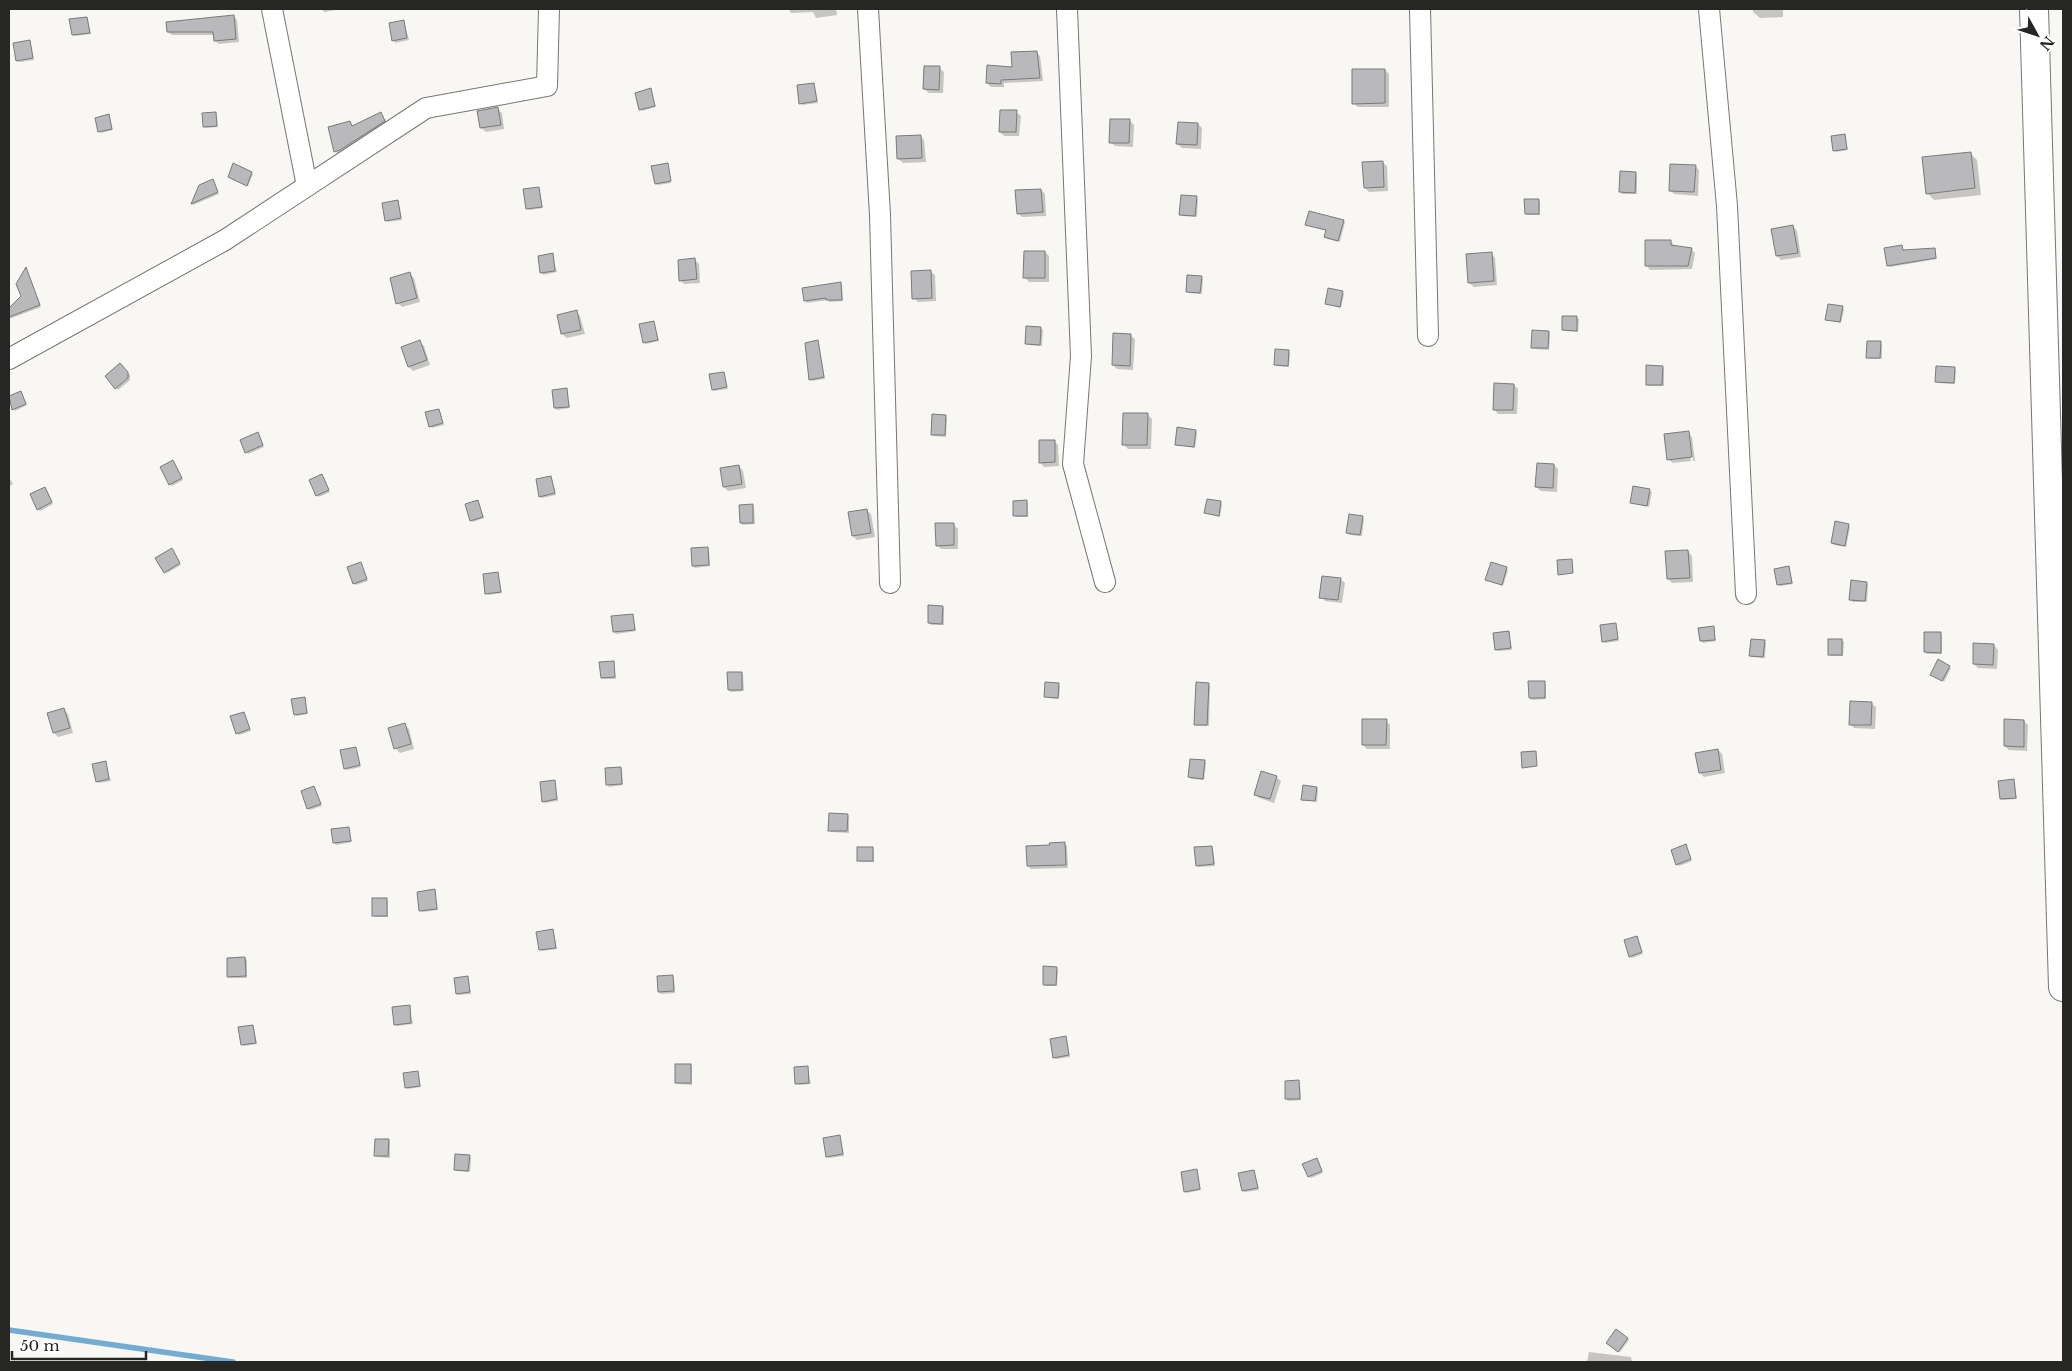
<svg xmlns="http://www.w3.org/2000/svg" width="2072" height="1371" font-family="'Libre Baskerville',serif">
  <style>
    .shadow { fill: #0003 }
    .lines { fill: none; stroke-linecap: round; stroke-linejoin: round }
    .stream { stroke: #74acd1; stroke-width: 5.5 }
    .building { fill: #b9b9bc; stroke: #7a7a7d }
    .street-casing { stroke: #777673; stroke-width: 22 }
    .secondary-casing { stroke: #777673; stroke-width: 30 }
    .street { stroke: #fff; stroke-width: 20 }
    .secondary { stroke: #fff; stroke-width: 28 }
  </style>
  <rect width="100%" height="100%" fill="#f8f7f3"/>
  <g class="shadow">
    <path d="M322 9H336V10L324 12Z"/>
    <path d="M788 9H836L837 15 816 18 813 12 791 13Z"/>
    <path d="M1753 9H1783V17L1760 18 1753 12Z"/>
    <path d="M234 16 237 20 239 42 219 44 215 41V35H172L168 32Z"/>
    <path d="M87 18 91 34 75 36 73 35Z"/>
    <path d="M404 22 409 40 395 43 390 24Z"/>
    <path d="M29 41 34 60 19 62 17 60Z"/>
    <path d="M1036 52 1040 56 1043 81 1004 83V87H991L987 83Z"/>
    <path d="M939 68 944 72 943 93H929L924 89Z"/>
    <path d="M1385 70 1389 74V107H1358L1353 103Z"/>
    <path d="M814 84 818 103 802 105 801 103Z"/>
    <path d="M650 90 656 107 642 111 640 109Z"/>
    <path d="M497 109 502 113 504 129 486 132 481 128Z"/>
    <path d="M1016 112 1021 116 1019 136H1004L1000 132Z"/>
    <path d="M216 113 218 127 206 128 204 127Z"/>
    <path d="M381 114 388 124 339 155 335 151 350 123 353 126Z"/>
    <path d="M108 116 113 130 101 133 100 131Z"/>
    <path d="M1130 121 1134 125 1133 147 1115 146 1111 142Z"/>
    <path d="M1198 124 1202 128 1201 149 1182 148 1177 144Z"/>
    <path d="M1845 135 1848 150 1836 152 1834 150Z"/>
    <path d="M920 136 924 140 926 162 903 163 899 159Z"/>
    <path d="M1970 153 1977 160 1981 195 1934 200 1927 193Z"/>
    <path d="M1382 162 1387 166 1388 191 1369 192 1365 188Z"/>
    <path d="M667 164 671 183 658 185 656 184Z"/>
    <path d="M1695 166 1699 170 1698 196 1674 194 1670 190Z"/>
    <path d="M252 173 253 174 248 186 229 177Z"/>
    <path d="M1636 173 1637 175V194H1622L1621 192Z"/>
    <path d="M214 183 219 194 193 205 192 204 200 186Z"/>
    <path d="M539 188 543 208 529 210 527 208Z"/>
    <path d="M1041 190 1045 194 1046 216 1022 217 1018 213Z"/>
    <path d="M1196 198 1198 199 1197 217 1182 216 1181 214Z"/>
    <path d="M1538 200 1540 202V215H1528L1526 214Z"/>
    <path d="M398 202 402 220 388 222 386 220Z"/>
    <path d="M1343 221 1345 222 1340 242 1327 239 1325 237 1327 231 1306 225Z"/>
    <path d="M1793 226 1797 231 1801 257 1781 260 1777 256Z"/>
    <path d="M1671 241 1674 246 1691 249 1695 253 1692 269 1650 270 1647 266Z"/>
    <path d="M1902 247 1904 251 1934 250 1937 259 1890 267 1888 266Z"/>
    <path d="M1045 252 1049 256V282H1029L1025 278Z"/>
    <path d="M1491 253 1495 258 1497 285 1474 287 1469 283Z"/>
    <path d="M552 255 557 272 543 275 542 273Z"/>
    <path d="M695 260 699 264 700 283 684 284 680 280Z"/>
    <path d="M26 269 41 307 9 319V310L22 297Z"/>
    <path d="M930 271 935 275 936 301 918 302 914 298Z"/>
    <path d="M410 274 414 278 420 302 402 307 398 303Z"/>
    <path d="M1201 278 1203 279 1202 294 1189 293 1187 291Z"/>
    <path d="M840 283 842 285 843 301 829 302 828 300 807 303 806 301 804 289Z"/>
    <path d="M1342 292 1344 294 1341 308 1326 304Z"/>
    <path d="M1842 307 1844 309 1841 323 1827 319Z"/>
    <path d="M576 312 580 316 585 334 567 338 562 334 558 316Z"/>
    <path d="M1577 318 1579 319 1578 332 1565 331 1563 330Z"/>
    <path d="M653 322 659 341 646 344 644 342Z"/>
    <path d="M1027 328H1041L1043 330 1042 346 1028 345 1026 343Z"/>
    <path d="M1548 332 1550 334 1549 350 1534 349 1532 347Z"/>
    <path d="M1130 335 1135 339 1133 370 1117 369 1113 365Z"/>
    <path d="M419 342 424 346 430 365 413 371 409 367 402 348Z"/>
    <path d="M818 342 825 379 812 381 810 379Z"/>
    <path d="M1880 342 1882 344V359H1870L1868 357Z"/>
    <path d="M1288 351 1290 353 1289 367 1277 366 1276 365Z"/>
    <path d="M120 365 130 375V380L118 390 106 376Z"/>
    <path d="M1662 367 1664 369V386H1649L1647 384Z"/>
    <path d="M1954 368 1956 370 1955 384 1938 383 1936 381Z"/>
    <path d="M723 373 728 389 714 391 713 389Z"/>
    <path d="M1514 385 1518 389 1517 414H1498L1494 409Z"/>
    <path d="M566 389 570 408 557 410 555 408Z"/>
    <path d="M20 392 27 405 15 411 9 398Z"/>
    <path d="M439 410 444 425 432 428 427 413Z"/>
    <path d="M1148 415 1152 419 1151 449H1128L1123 444Z"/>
    <path d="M945 416 947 418 946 437 934 436 932 434Z"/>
    <path d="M1196 431 1197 433 1195 448 1176 444Z"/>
    <path d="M1688 433 1692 437 1695 461H1693L1690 436H1688L1691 461 1673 463 1668 459Z"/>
    <path d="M258 434 264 447 248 454 246 452Z"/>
    <path d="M1054 441 1058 445 1059 466 1044 467 1040 462Z"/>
    <path d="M173 461 183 480 172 486 170 484Z"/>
    <path d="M1554 465 1558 469 1557 492 1541 491 1536 487Z"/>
    <path d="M739 466 743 471 746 488 728 491 724 487Z"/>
    <path d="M9 477 13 484 9 487Z"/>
    <path d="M323 478 330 492 319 497 310 481Z"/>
    <path d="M551 478 556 495 542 498 541 496Z"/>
    <path d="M1634 487 1652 492 1649 507 1632 502Z"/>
    <path d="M46 490 53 504 40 511 38 509Z"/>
    <path d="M477 501 484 518 473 522 471 520Z"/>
    <path d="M1026 502 1028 504V517H1016L1014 515Z"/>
    <path d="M1220 502 1222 504 1220 517 1206 513Z"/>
    <path d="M752 506 754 507 755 524 743 525 741 523Z"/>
    <path d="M866 510 871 514 875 537 857 540 853 536Z"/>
    <path d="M1362 517 1364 519 1362 536 1349 535 1348 533Z"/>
    <path d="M953 524 958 529V549H941L937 545Z"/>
    <path d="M1848 525 1850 527 1846 547 1834 545 1832 543Z"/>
    <path d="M707 549 709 550 710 566 695 568 693 566Z"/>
    <path d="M1688 551 1692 556 1693 582 1672 583 1668 579Z"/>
    <path d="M173 552 181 565 167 573 165 572Z"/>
    <path d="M361 564 368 581 356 585 354 583Z"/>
    <path d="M1789 567 1793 584 1780 586 1778 585Z"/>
    <path d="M1506 568 1508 570 1503 586 1486 580Z"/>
    <path d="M498 573 502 593 488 595 486 593Z"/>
    <path d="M1340 579 1345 583 1342 603 1325 601 1321 597Z"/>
    <path d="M1866 583 1868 585 1867 602H1853L1851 600Z"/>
    <path d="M943 607 944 609V625H931L929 623Z"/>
    <path d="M632 615 636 631 616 634 614 632Z"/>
    <path d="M1615 624 1619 641 1605 643 1603 641Z"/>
    <path d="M1713 627 1716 641 1703 643 1701 641Z"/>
    <path d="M1509 633 1512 650 1498 651 1496 650Z"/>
    <path d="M1941 633 1942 635V654H1927L1925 652Z"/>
    <path d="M1842 640 1844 642 1843 656H1831L1829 655Z"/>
    <path d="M1764 641 1766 643 1765 658 1752 657 1751 655Z"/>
    <path d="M1994 645 1998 650 1997 669 1978 668 1974 664Z"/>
    <path d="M613 662 616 679H604L602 678Z"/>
    <path d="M1949 667 1951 668 1944 682 1934 676Z"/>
    <path d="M741 673 743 675 744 691 731 692 729 690Z"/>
    <path d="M1544 682 1546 684V699L1532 700 1530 698Z"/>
    <path d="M1058 684 1060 686 1059 699 1048 698 1046 697Z"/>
    <path d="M1208 684 1210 686 1209 726H1197L1195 724Z"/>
    <path d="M304 698 308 714 297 716 295 714Z"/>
    <path d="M1871 703 1876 707 1875 729 1854 728 1850 724Z"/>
    <path d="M64 710 68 714 73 733 58 737 54 733Z"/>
    <path d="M244 713 251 731 239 735 237 733Z"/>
    <path d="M1386 721 1390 725V749H1367L1363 745Z"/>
    <path d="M2024 721 2028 725 2027 751 2009 750 2005 746Z"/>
    <path d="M405 725 409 729 414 749 400 753 396 749 390 729Z"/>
    <path d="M355 748 361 767 347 770 345 768Z"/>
    <path d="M1718 750 1722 754 1725 773 1704 777 1700 773Z"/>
    <path d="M1205 761 1206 763 1204 780 1191 779 1189 777Z"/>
    <path d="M105 763 111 781 99 783 97 781Z"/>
    <path d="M621 768 622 770 623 785 609 787 608 785Z"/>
    <path d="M1276 777 1281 781 1274 803 1259 798 1255 794Z"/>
    <path d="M2014 780 2017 799 2003 800 2001 799Z"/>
    <path d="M554 782 558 801 545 803 543 801Z"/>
    <path d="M314 788 322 806 310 810 308 808Z"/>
    <path d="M1317 788 1318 790 1317 802 1302 799Z"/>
    <path d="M847 815 849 817V833L831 832 830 830Z"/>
    <path d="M348 828 352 842 336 845 334 843Z"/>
    <path d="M1064 843 1067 846 1068 868 1031 869 1028 866 1051 846Z"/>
    <path d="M1686 846 1692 861 1679 866 1678 864Z"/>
    <path d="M1211 847 1213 849 1215 866 1199 867 1197 865Z"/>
    <path d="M873 848 874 850V862H860L858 860Z"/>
    <path d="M434 891 438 910 422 912 420 910Z"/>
    <path d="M387 899 388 901V917H375L373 915Z"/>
    <path d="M553 931 557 949 542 951 540 950Z"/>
    <path d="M1637 937 1643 954 1632 958 1630 956Z"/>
    <path d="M245 958 247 960V978H230L229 977Z"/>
    <path d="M1056 968 1058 970 1057 986H1046L1044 984Z"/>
    <path d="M672 977 674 978 675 993 661 994 659 992Z"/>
    <path d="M468 978 471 994 459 995 457 994Z"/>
    <path d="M409 1006 413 1024 397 1026 395 1024Z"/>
    <path d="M253 1026 257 1044 244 1046 242 1044Z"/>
    <path d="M1066 1037 1070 1057 1056 1059 1054 1058Z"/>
    <path d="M691 1065 692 1067V1085L678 1084 676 1082Z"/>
    <path d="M807 1067 811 1084 798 1085 797 1083Z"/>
    <path d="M417 1072 421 1087 408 1089 406 1087Z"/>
    <path d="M1299 1082 1300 1083 1301 1100 1288 1101 1286 1099Z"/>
    <path d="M840 1137 844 1156 829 1158 827 1156Z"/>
    <path d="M389 1140 390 1142V1158L377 1157 376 1156Z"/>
    <path d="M469 1156 471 1158 470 1172 457 1171 455 1170Z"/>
    <path d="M1318 1161 1323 1173 1311 1178 1304 1164Z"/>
    <path d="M1196 1171 1201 1190 1187 1193 1185 1191Z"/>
    <path d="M1254 1171 1259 1190 1245 1192 1243 1191Z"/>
    <path d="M1627 1338 1629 1340 1620 1352 1609 1345Z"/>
    <path d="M1589 1352 1631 1357 1632 1362H1587Z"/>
  </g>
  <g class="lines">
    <path class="stream" d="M9 1330 233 1362"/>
  </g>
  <g class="building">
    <path d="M234 15 236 39 214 41 213 32H167L166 22Z"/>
    <path d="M87 17 90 33 72 35 69 19Z"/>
    <path d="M404 20 407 38 392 41 389 23Z"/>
    <path d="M30 40 33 58 16 61 13 43Z"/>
    <path d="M1037 51 1040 78 1001 80V84L986 83 987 65 1012 67 1011 52Z"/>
    <path d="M924 66H940L939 90 923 89Z"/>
    <path d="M1352 69H1385V103L1352 104Z"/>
    <path d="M814 83 817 101 799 104 797 85Z"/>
    <path d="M651 88 655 106 639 110 635 93Z"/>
    <path d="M498 107 501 125 480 128 477 111Z"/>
    <path d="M1000 110H1017L1016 132H999Z"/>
    <path d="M216 112 217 126 203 127 202 113Z"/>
    <path d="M381 112 385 121 340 150 334 152 328 127 350 121 352 126Z"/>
    <path d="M109 114 112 129 98 132 95 118Z"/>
    <path d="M1110 119H1130L1129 143H1109Z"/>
    <path d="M1178 122 1198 123 1197 145 1176 144Z"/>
    <path d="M1845 134 1847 149 1833 151 1831 136Z"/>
    <path d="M921 135 922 158 897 159 896 136Z"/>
    <path d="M1971 152 1975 188 1926 194 1922 157Z"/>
    <path d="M1383 161 1384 187 1364 188 1362 162Z"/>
    <path d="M233 163 252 172 247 186 228 177Z"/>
    <path d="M668 163 671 181 655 184 651 166Z"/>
    <path d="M1670 164 1696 165 1694 192 1669 191Z"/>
    <path d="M1620 171 1636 172 1635 193 1619 192Z"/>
    <path d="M213 179 218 192 191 204 199 185Z"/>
    <path d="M539 187 542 207 526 209 523 189Z"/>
    <path d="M1041 189 1043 212 1017 214 1015 190Z"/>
    <path d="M1181 195 1197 196 1195 216 1179 215Z"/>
    <path d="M1524 199H1539V214H1525Z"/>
    <path d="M398 200 401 218 385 221 382 203Z"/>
    <path d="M1309 211 1344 220 1338 241 1324 237 1326 230 1305 225Z"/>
    <path d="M1793 225 1798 253 1776 256 1771 229Z"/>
    <path d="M1645 240H1671V245L1692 248 1688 266H1645Z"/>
    <path d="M1902 245 1903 250 1935 248 1936 258 1887 266 1884 248Z"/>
    <path d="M1024 251H1045V278H1023Z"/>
    <path d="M1492 252 1494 281 1468 283 1466 254Z"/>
    <path d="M553 253 555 271 540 273 538 256Z"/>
    <path d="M695 258 697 279 679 281 678 260Z"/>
    <path d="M26 267 40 305 9 317V308L21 296 16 284Z"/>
    <path d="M931 270 932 298 912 299 911 271Z"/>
    <path d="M410 272 417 298 396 304 390 278Z"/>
    <path d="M1187 275 1202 276 1200 293 1186 292Z"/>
    <path d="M841 282 842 300H826V298L804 301 802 288Z"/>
    <path d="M1328 288 1343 291 1340 307 1325 304Z"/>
    <path d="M1828 304 1843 306 1840 322 1825 320Z"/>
    <path d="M577 310 581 330 561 334 557 315Z"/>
    <path d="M1562 316H1577V331L1562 330Z"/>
    <path d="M654 321 658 340 643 343 639 324Z"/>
    <path d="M1026 326 1041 327 1040 345 1025 344Z"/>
    <path d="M1532 330 1549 331 1548 348H1531Z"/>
    <path d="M1113 333 1131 334 1130 366 1112 365Z"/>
    <path d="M420 340 427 360 408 367 401 347Z"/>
    <path d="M818 340 824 377 809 380 805 343Z"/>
    <path d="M1867 341H1881L1880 358H1866Z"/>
    <path d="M1275 349 1289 350 1288 366 1274 365Z"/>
    <path d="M120 363 128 372V378L115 389 105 376Z"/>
    <path d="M1646 365 1663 366 1662 385H1646Z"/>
    <path d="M1936 366 1955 367 1954 383 1935 382Z"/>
    <path d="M724 372 727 387 712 390 709 374Z"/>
    <path d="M1494 383 1514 384 1513 410H1493Z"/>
    <path d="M567 388 569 407 554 408 552 390Z"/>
    <path d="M21 391 26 404 12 410 9 396Z"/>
    <path d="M439 409 443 423 429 427 425 412Z"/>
    <path d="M1123 413H1148L1147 445H1122Z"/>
    <path d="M932 414 946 415 945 435H931Z"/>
    <path d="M1177 427 1196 430 1194 447 1175 445Z"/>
    <path d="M1689 431 1692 457 1667 460 1664 434Z"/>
    <path d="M258 432 263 445 245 453 240 440Z"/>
    <path d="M1039 440H1055V462L1039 463Z"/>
    <path d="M173 460 182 478 169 485 160 467Z"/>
    <path d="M1537 463 1554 464 1553 488 1535 487Z"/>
    <path d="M739 465 742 484 723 487 720 468Z"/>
    <path d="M322 474 329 490 316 496 309 480Z"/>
    <path d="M551 476 555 493 539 497 536 479Z"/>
    <path d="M1633 486 1650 489 1647 506 1630 503Z"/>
    <path d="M45 487 52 502 37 510 30 494Z"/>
    <path d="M1207 499 1221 501 1219 516 1204 513Z"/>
    <path d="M478 500 483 517 470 521 465 504Z"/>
    <path d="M1027 500V516H1013V501Z"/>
    <path d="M753 504V523H740L739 505Z"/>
    <path d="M867 509 871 533 852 536 848 512Z"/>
    <path d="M1349 514 1363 516 1360 535 1346 533Z"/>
    <path d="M1835 521 1849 524 1845 546 1831 543Z"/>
    <path d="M935 523H954V545L936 546Z"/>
    <path d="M708 547 709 565 692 566 691 548Z"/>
    <path d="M172 548 180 563 164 573 155 558Z"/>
    <path d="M1688 550 1690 578 1667 579 1665 551Z"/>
    <path d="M1572 559 1573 573 1558 575 1557 560Z"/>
    <path d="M361 562 367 579 353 584 347 567Z"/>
    <path d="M1491 562 1507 567 1502 585 1485 580Z"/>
    <path d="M1789 566 1792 583 1777 585 1774 569Z"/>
    <path d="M498 572 501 592 485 594 483 574Z"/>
    <path d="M1322 576 1341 578 1338 600 1319 598Z"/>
    <path d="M1851 580 1867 582 1865 601 1849 600Z"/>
    <path d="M928 605 943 606 942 624 928 623Z"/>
    <path d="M633 614 635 630 613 632 611 616Z"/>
    <path d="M1616 623 1618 639 1602 642 1600 625Z"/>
    <path d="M1714 626 1715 640 1700 641 1698 628Z"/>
    <path d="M1509 631 1511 648 1495 650 1493 633Z"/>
    <path d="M1924 632H1941V653L1924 652Z"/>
    <path d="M1751 639 1765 640 1763 657 1749 656Z"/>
    <rect x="1828" y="639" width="14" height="16"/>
    <path d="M1973 643 1994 644 1993 665 1973 664Z"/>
    <path d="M1938 659 1950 666 1942 681 1930 675Z"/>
    <path d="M614 661 615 677 601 678 599 662Z"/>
    <path d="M727 672H742V690H728Z"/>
    <path d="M1528 681H1545V698H1529Z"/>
    <path d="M1045 682 1059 683 1058 698 1044 697Z"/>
    <path d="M1196 682 1209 683 1207 725H1194Z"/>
    <path d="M305 697 307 713 294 715 291 699Z"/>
    <path d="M1850 701 1872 702 1871 725H1849Z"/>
    <path d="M64 708 70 728 53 733 47 713Z"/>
    <path d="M244 712 250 729 236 734 230 716Z"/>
    <path d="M1362 719H1387L1386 745H1362Z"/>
    <path d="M2004 719 2024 720V747L2004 746Z"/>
    <path d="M405 723 411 744 394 749 388 728Z"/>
    <path d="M356 747 360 765 344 769 340 750Z"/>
    <path d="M1718 749 1721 770 1699 773 1695 753Z"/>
    <path d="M1536 751 1537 766 1522 768 1521 752Z"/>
    <path d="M1190 759 1205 760 1203 779 1188 777Z"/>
    <path d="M106 761 109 779 96 782 92 764Z"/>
    <path d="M621 767 622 784 606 785 605 768Z"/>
    <path d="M1261 771 1277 776 1270 799 1254 795Z"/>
    <path d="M2014 779 2016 798 2000 799 1998 781Z"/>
    <path d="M555 780 557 799 542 802 540 782Z"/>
    <path d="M1303 785 1317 787 1315 801 1301 800Z"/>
    <path d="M314 786 321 804 307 809 301 791Z"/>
    <path d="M829 813 848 814 847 831H828Z"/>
    <path d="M349 827 351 841 333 843 331 829Z"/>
    <path d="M1065 842 1066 865 1027 866 1026 846 1050 845 1049 843Z"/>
    <path d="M1686 844 1691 859 1676 865 1671 850Z"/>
    <path d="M1212 846 1214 864 1196 866 1194 847Z"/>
    <rect x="857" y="847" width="16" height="14"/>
    <path d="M435 889 437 909 419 911 417 892Z"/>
    <rect x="372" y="898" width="15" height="18"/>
    <path d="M553 929 556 948 539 950 536 932Z"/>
    <path d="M1637 936 1642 952 1629 957 1624 940Z"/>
    <path d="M245 957 246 976 227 977V958Z"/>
    <path d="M1043 966 1057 967 1056 985H1043Z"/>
    <path d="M673 975 674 991 658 992 657 976Z"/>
    <path d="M468 976 470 992 456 994 454 978Z"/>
    <path d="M410 1005 411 1023 394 1025 392 1007Z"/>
    <path d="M253 1025 256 1043 241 1045 238 1027Z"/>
    <path d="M1066 1036 1069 1055 1053 1058 1050 1039Z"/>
    <rect x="675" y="1064" width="16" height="19"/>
    <path d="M808 1066 809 1083 795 1084 794 1067Z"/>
    <path d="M418 1071 420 1086 405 1088 403 1073Z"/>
    <path d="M1299 1080 1300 1099H1285V1081Z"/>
    <path d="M840 1135 843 1154 826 1157 823 1138Z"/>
    <path d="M375 1139H389L388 1156H374Z"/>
    <path d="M455 1154 470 1155 468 1171 454 1170Z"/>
    <path d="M1317 1158 1322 1171 1308 1177 1302 1164Z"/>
    <path d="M1197 1169 1200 1189 1184 1192 1181 1172Z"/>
    <path d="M1254 1170 1258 1188 1242 1191 1238 1173Z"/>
    <path d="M1616 1329 1628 1338 1618 1352 1606 1343Z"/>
  </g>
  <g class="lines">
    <defs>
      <g id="street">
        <path d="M272 9 307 186"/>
        <path d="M868 9 880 215 890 583"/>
        <path d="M1067 9 1081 356 1073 464 1105 582"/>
        <path d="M1420 9 1428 336"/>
        <path d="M1709 9 1727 206 1746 594"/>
        <path d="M9 359 225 240 426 108 547 86 549 9"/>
      </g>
      <path id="secondary" d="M2034 9 2063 987"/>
    </defs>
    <use href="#street" class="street-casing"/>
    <use href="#secondary" class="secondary-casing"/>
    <use href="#street" class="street"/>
    <use href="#secondary" class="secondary"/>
  </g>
  <rect width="2072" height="1371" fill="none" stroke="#262624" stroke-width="20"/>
  <g transform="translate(2037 35) rotate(130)" stroke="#ffffff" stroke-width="4" paint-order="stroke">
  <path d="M0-4L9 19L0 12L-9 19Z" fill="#262624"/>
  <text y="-8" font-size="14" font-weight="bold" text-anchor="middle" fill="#262624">N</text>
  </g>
  <path d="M12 1351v8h134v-8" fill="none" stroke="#262624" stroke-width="2.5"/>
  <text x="20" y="1351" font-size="15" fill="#262624" stroke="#ffffff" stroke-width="4" paint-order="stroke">50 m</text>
</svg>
